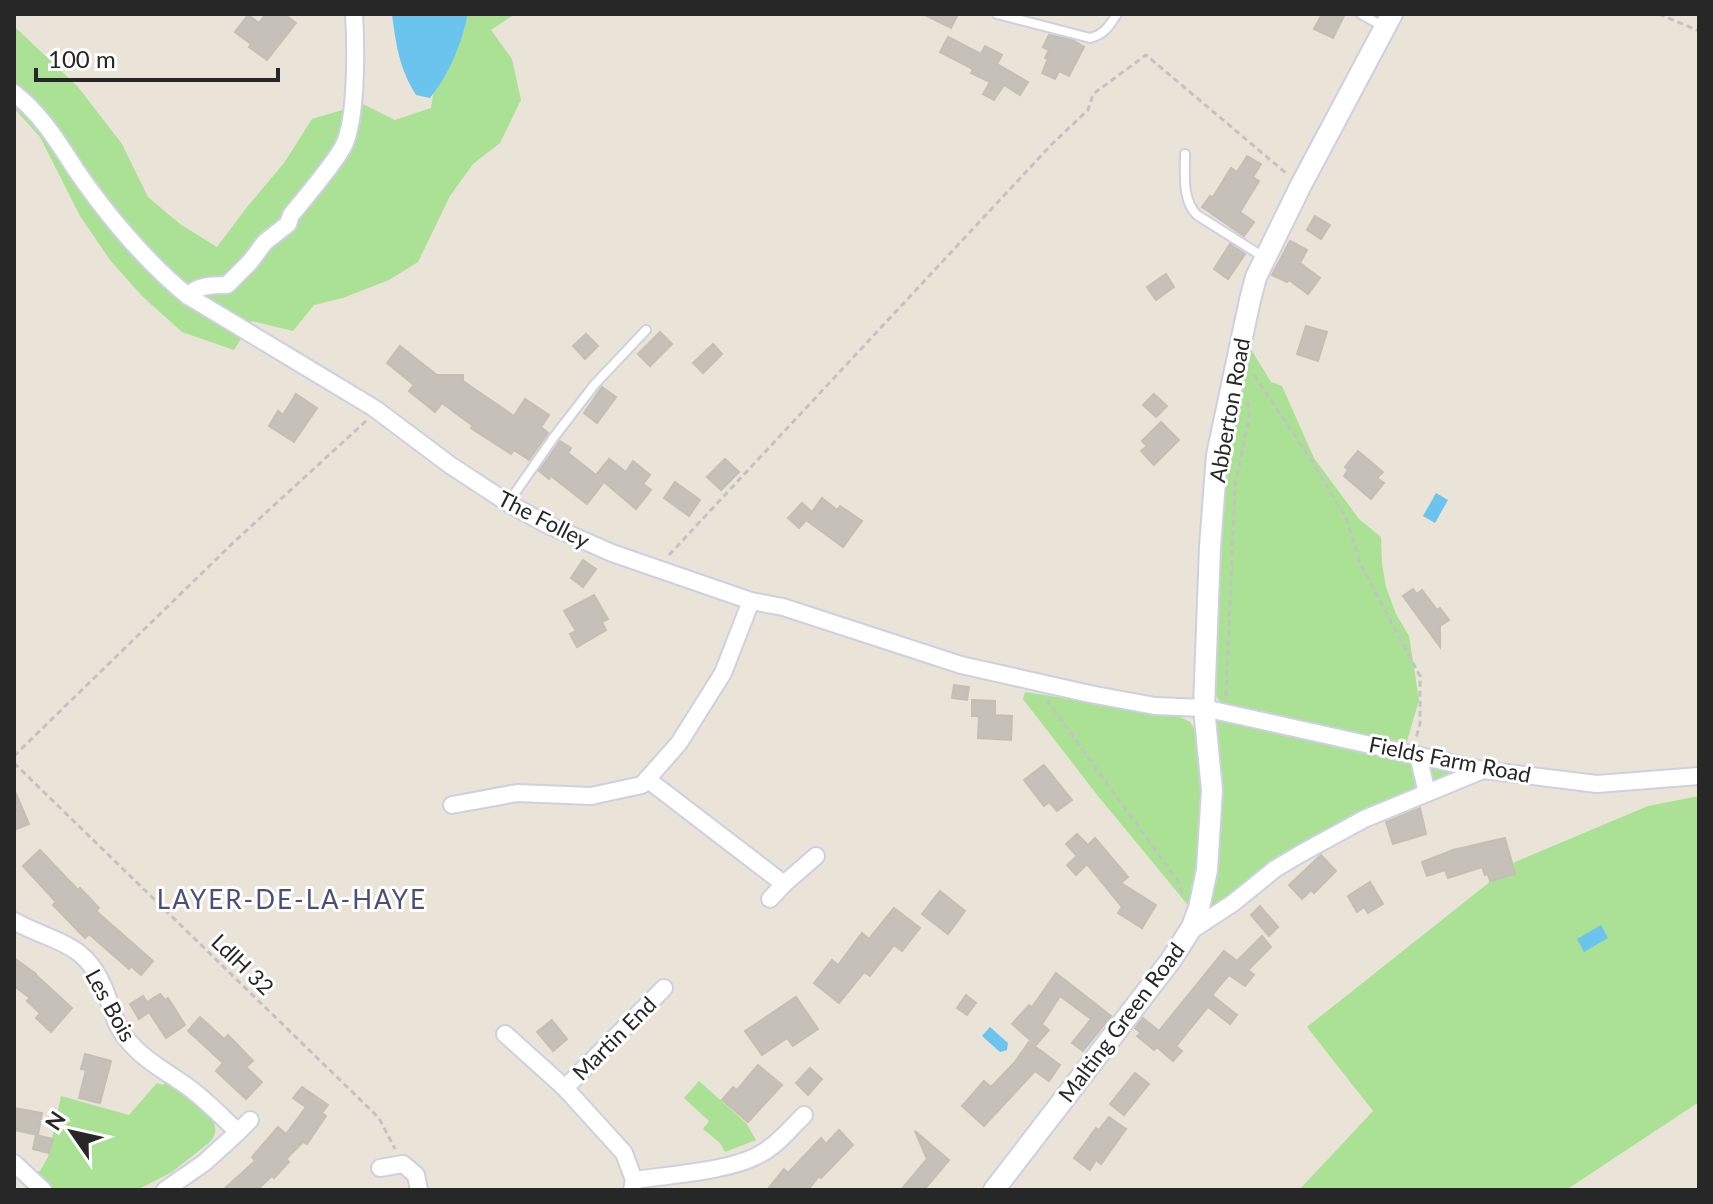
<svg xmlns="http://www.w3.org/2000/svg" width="1713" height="1204" font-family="Lato,sans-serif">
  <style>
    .green { fill: #abe194 }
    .water { fill: #6bc4ed }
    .building { fill: #c5c0b8; stroke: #c5bfb3; stroke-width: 2 }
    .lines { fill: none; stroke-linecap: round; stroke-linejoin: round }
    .service-casing { stroke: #ced0e1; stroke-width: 12 }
    .minor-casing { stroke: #ced0e1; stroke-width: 20 }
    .tertiary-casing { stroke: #ced0e1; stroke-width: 24 }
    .path { stroke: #c3c3c3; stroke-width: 3; stroke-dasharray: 6 4; stroke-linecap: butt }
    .service { stroke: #fff; stroke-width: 8 }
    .minor { stroke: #fff; stroke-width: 16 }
    .tertiary { stroke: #fff; stroke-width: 20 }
    .labels { text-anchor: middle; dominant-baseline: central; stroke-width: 6; stroke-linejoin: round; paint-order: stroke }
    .street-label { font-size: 22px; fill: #272727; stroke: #fff }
    .quarter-label { font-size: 26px; letter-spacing: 2px; fill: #494f77; stroke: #fff }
  </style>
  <rect width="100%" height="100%" fill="#eae3d8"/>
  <g class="green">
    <path d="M458 14H515L491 30 512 59 521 100 500 143 473 164 450 196 418 262 389 280 343 298 314 305 293 331 252 321 234 350 182 332 142 296 110 260 80 216 40 137 14 108V26L78 87 122 144 148 197 180 224 217 247 247 207 284 163 312 119 363 104 395 120 431 108 444 28Z"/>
    <path d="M1246 341 1271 382 1282 386 1314 458 1359 519 1381 537 1382 563 1386 587 1396 614 1409 636 1419 700 1405 748 1222 705 1215 694 1227 434Z"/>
    <path d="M1025 692 1176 715 1190 722 1198 734 1202 788 1203 862 1192 910 1098 796 1023 699Z"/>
    <path d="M1220 718 1465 770 1281 856 1215 906H1209C1224 848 1218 781 1217 721Z"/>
    <path d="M1699 796V1102L1566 1190H1299L1373 1111 1307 1027 1515 862 1648 806Z"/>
    <path d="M166 1081C182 1093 232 1119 210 1142L172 1172 137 1190H50L31 1173 40 1171 48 1157 61 1096 129 1115 157 1083 163 1085Z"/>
    <path d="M699 1081 746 1123 756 1140 725 1152 720 1143 703 1129 709 1121 684 1098Z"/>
  </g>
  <g class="water">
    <path d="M392 14H468C461 45 450 73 430 98L416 95C399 68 396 45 392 14Z"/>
    <path d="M1436 493 1448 500 1435 523 1423 516Z"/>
    <path d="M1601 925 1608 938 1584 952 1577 939Z"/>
    <path d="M990 1027 1008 1043 1007 1050 1000 1052 982 1036Z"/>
  </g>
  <g class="building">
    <path d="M266 14H284L296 23 267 60 249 47 251 44 235 32 248 15 259 23Z"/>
    <path d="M923 14H958L951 28Z"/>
    <path d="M1322 14H1345L1333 38 1314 29Z"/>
    <path d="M1049 35 1072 40 1084 47 1069 76 1059 71 1055 79 1042 73 1048 59 1045 58 1049 50 1043 47Z"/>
    <path d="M948 37 981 54 985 46 1002 55 997 64 1028 82 1020 95 1004 85 994 100 983 94 990 82 971 73 973 69 940 52Z"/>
    <path d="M1247 156 1261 164 1253 177 1259 181 1240 212 1254 222 1244 236 1202 207 1210 196 1213 197 1231 168 1237 172Z"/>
    <path d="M1315 216 1330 225 1321 239 1307 230Z"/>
    <path d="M1290 241 1307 250 1300 263 1320 278 1308 294 1289 280 1287 282 1272 275Z"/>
    <path d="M1230 244 1245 254 1228 279 1214 269Z"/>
    <path d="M1166 274 1174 287 1156 300 1147 287Z"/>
    <path d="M1306 326 1327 332 1318 361 1297 354Z"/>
    <path d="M660 332 672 344 650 366 638 354Z"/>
    <path d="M586 334 598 346 585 359 573 346Z"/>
    <path d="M713 344 722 354 703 373 693 363Z"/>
    <path d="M400 346 437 375H463V381L514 416 525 399 549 415 541 427 548 433 529 460 514 450 511 454 471 428 473 426 442 403 435 412 409 391 414 385 387 363Z"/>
    <path d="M602 387 616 397 597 423 584 413Z"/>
    <path d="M296 394 317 408 294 442 269 426 278 411 283 415Z"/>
    <path d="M1154 394 1167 406 1156 417 1143 405Z"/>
    <path d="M1161 422 1179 440 1154 465 1141 451 1147 446 1142 441Z"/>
    <path d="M560 441 571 448 568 453 596 475 609 459 626 472 633 461 650 475 643 484 651 490 636 509 604 482 587 504 551 476 549 479 539 471Z"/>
    <path d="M1358 451 1383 472 1377 478 1384 483 1371 499 1344 476 1348 470 1345 467Z"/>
    <path d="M725 459 739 472 721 490 707 477Z"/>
    <path d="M675 482 700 500 689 516 664 498Z"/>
    <path d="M822 498 837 510 840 506 862 521 843 547 806 520 808 518 799 528 788 518 802 503 812 512Z"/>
    <path d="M583 560 596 569 583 587 571 578Z"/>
    <path d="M1413 589 1417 594 1422 590 1437 610 1440 608 1449 620 1440 626V647L1403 596Z"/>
    <path d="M594 595 608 619 602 622 606 630 577 647 570 634 576 631 564 611Z"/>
    <path d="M954 685 969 687 967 700 952 698Z"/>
    <path d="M972 700 995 701V715L1012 716 1011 740 978 738 979 716H972Z"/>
    <path d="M1044 765 1072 800 1057 811 1049 802 1044 806 1024 780Z"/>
    <path d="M14 789 29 824 14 830Z"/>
    <path d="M1420 808 1426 834 1393 844 1386 822Z"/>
    <path d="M1077 834 1088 845 1095 838 1128 877 1121 883 1156 905 1142 928 1118 913 1122 907 1087 864 1076 875 1067 865 1077 856 1066 844Z"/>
    <path d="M1505 838 1515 874 1490 881 1488 874 1485 875 1482 867 1448 878 1445 870 1427 876 1422 862 1453 850Z"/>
    <path d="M40 850 78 890 80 888 99 908 96 911 153 961 141 975 131 966 129 969 89 934 85 938 53 905 56 902 23 866Z"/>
    <path d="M1321 855 1336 871 1314 893 1311 890 1302 899 1289 885Z"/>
    <path d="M1370 882 1383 904 1368 913 1364 907 1357 912 1348 896Z"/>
    <path d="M940 891 965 911 948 934 922 914Z"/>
    <path d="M1260 906 1278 927 1269 936 1251 915Z"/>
    <path d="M894 908 920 928 902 951 894 945 870 976 864 972 839 1003 814 983 832 960 838 965 862 933 869 939Z"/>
    <path d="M1262 936 1271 947 1248 970 1254 975 1245 986 1229 975 1212 995 1237 1015 1230 1024 1208 1007 1176 1046 1182 1051 1173 1061 1157 1047 1154 1050 1137 1036 1141 1033 1135 1028 1143 1018 1159 1031 1224 951 1237 961Z"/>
    <path d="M14 958 36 974V975L72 1008 51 1032 36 1018 40 1013 27 1001 30 998 14 986Z"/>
    <path d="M1056 973 1111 1016 1083 1051 1072 1043 1091 1019 1060 996 1042 1024 1049 1030 1036 1045 1012 1024 1029 1005 1032 1007Z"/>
    <path d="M160 994 165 1000 168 998 185 1025 166 1038 149 1012 139 1019 130 1004 143 996 147 1002Z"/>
    <path d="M966 995 976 1003 967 1015 957 1008Z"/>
    <path d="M796 997 818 1029 793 1046 787 1038 762 1055 745 1031Z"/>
    <path d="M200 1017 224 1039 228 1035 253 1061 246 1067 262 1082 246 1099 216 1071 223 1063 188 1031Z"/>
    <path d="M552 1020 567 1039 553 1051 537 1032Z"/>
    <path d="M1029 1042 1060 1065 1049 1081 1035 1071 984 1126 962 1106 984 1081 991 1087 1014 1063Z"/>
    <path d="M85 1054 111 1061 100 1103 79 1098 86 1070 81 1069Z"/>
    <path d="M758 1065 782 1085 748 1122 722 1100 733 1087 737 1090Z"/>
    <path d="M810 1068 822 1079 808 1095 796 1083Z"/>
    <path d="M1135 1073 1149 1084 1124 1115 1110 1104Z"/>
    <path d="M302 1087 328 1105 322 1113 326 1116 307 1144 303 1142 286 1159 289 1162 274 1178 272 1176 257 1190H223L255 1161 252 1157 278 1127 286 1134 306 1107 293 1098Z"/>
    <path d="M14 1108 42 1113 38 1135 14 1130Z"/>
    <path d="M1109 1117 1126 1129 1101 1164 1096 1160 1090 1170 1074 1158 1096 1128 1099 1130Z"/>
    <path d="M839 1130 853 1145 821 1178 819 1176 808 1190H767L784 1169 788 1173 821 1138 826 1144Z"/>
    <path d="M915 1131 949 1160 924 1190H901L927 1159Z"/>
    <path d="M36 1135 53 1139 49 1153 33 1149Z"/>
  </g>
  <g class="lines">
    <defs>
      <g id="service">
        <path d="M997 14 1090 38C1105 34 1109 26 1117 14"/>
        <path d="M1361 14 1384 27"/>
        <path d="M1185 154C1185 175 1182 200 1197 215L1265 258"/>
        <path d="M508 503 554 437 595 384 646 330"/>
      </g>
      <g id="minor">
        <path d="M14 93C41 114 58 142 76 170 106 214 147 263 188 296L374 408 450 465 508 503 546 524 612 553 751 601 783 607 961 665 1090 694 1155 706 1204 708 1483 770 1597 784 1699 776"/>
        <path d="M188 296C197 285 214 285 227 285L250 262 265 242 288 224 291 215C307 195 333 166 344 145 357 117 356 46 354 14"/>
        <path d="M1418 755 1427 793"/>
        <path d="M647 779 784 884"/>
        <path d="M452 805 517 793 591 796 642 785 679 743 723 673 751 601"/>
        <path d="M770 899 784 884 816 856"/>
        <path d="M14 921C53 943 84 940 104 988 111 1004 114 1024 126 1038 143 1060 166 1071 188 1087 206 1100 222 1117 238 1132L250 1120"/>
        <path d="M1189 932 1233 903 1275 869 1300 854 1364 819 1483 770"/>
        <path d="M505 1034 565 1088 624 1153 634 1180 632 1190"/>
        <path d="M565 1088 664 988"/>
        <path d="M14 1163 43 1190"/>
        <path d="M380 1168 403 1164 416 1175 419 1190"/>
        <path d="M634 1180C669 1175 733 1171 762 1153 778 1144 791 1128 804 1115"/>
        <path d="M165 1190 204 1163 238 1132"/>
      </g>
      <path id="tertiary" d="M994 1190 1171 960 1192 927 1199 908 1207 870 1212 790 1204 708 1210 547 1217 455 1250 300 1256 277 1301 185 1392 14"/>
    </defs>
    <use href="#service" class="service-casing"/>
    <use href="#minor" class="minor-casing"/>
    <use href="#tertiary" class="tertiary-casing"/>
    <g class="path">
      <path d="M1659 14 1699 31"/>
      <path d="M1254 375 1310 458 1347 520 1360 563 1420 676V724L1416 738"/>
      <path d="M669 555 1052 144 1088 110 1093 94 1146 55 1286 173"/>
      <path d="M1226 696 1235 486 1249 418 1248 401"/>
      <path d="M1047 700 1179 883 1183 897"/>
      <path d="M14 756 236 540 366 421"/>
      <path d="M14 763 379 1118 395 1149"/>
    </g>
    <use href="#service" class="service"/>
    <use href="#minor" class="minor"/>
    <use href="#tertiary" class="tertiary"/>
  </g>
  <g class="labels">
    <g class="street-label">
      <text transform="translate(1229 410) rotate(-80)">Abberton Road</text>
      <text transform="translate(544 519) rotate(27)">The Folley</text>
      <text transform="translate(1450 759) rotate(11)">Fields Farm Road</text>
      <text transform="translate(243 964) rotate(44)">LdlH 32</text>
      <text transform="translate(111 1005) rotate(61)">Les Bois</text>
      <text transform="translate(1121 1022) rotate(-53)">Malting Green Road</text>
      <text transform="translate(614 1038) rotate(-45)">Martin End</text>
    </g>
    <g class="quarter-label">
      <text x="292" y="899">LAYER-DE-LA-HAYE</text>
    </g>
  </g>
  <rect width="1713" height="1204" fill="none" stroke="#272727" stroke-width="32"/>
  <g transform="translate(72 1132) rotate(304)" stroke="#ffffff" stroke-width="6" paint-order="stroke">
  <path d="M0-6L14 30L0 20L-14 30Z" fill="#272727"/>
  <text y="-12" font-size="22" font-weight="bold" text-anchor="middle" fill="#272727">N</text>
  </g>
  <path d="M36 68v12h242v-12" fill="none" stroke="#272727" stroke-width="4"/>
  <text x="48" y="68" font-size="24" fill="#272727" stroke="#ffffff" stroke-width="6" paint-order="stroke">100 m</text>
</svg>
